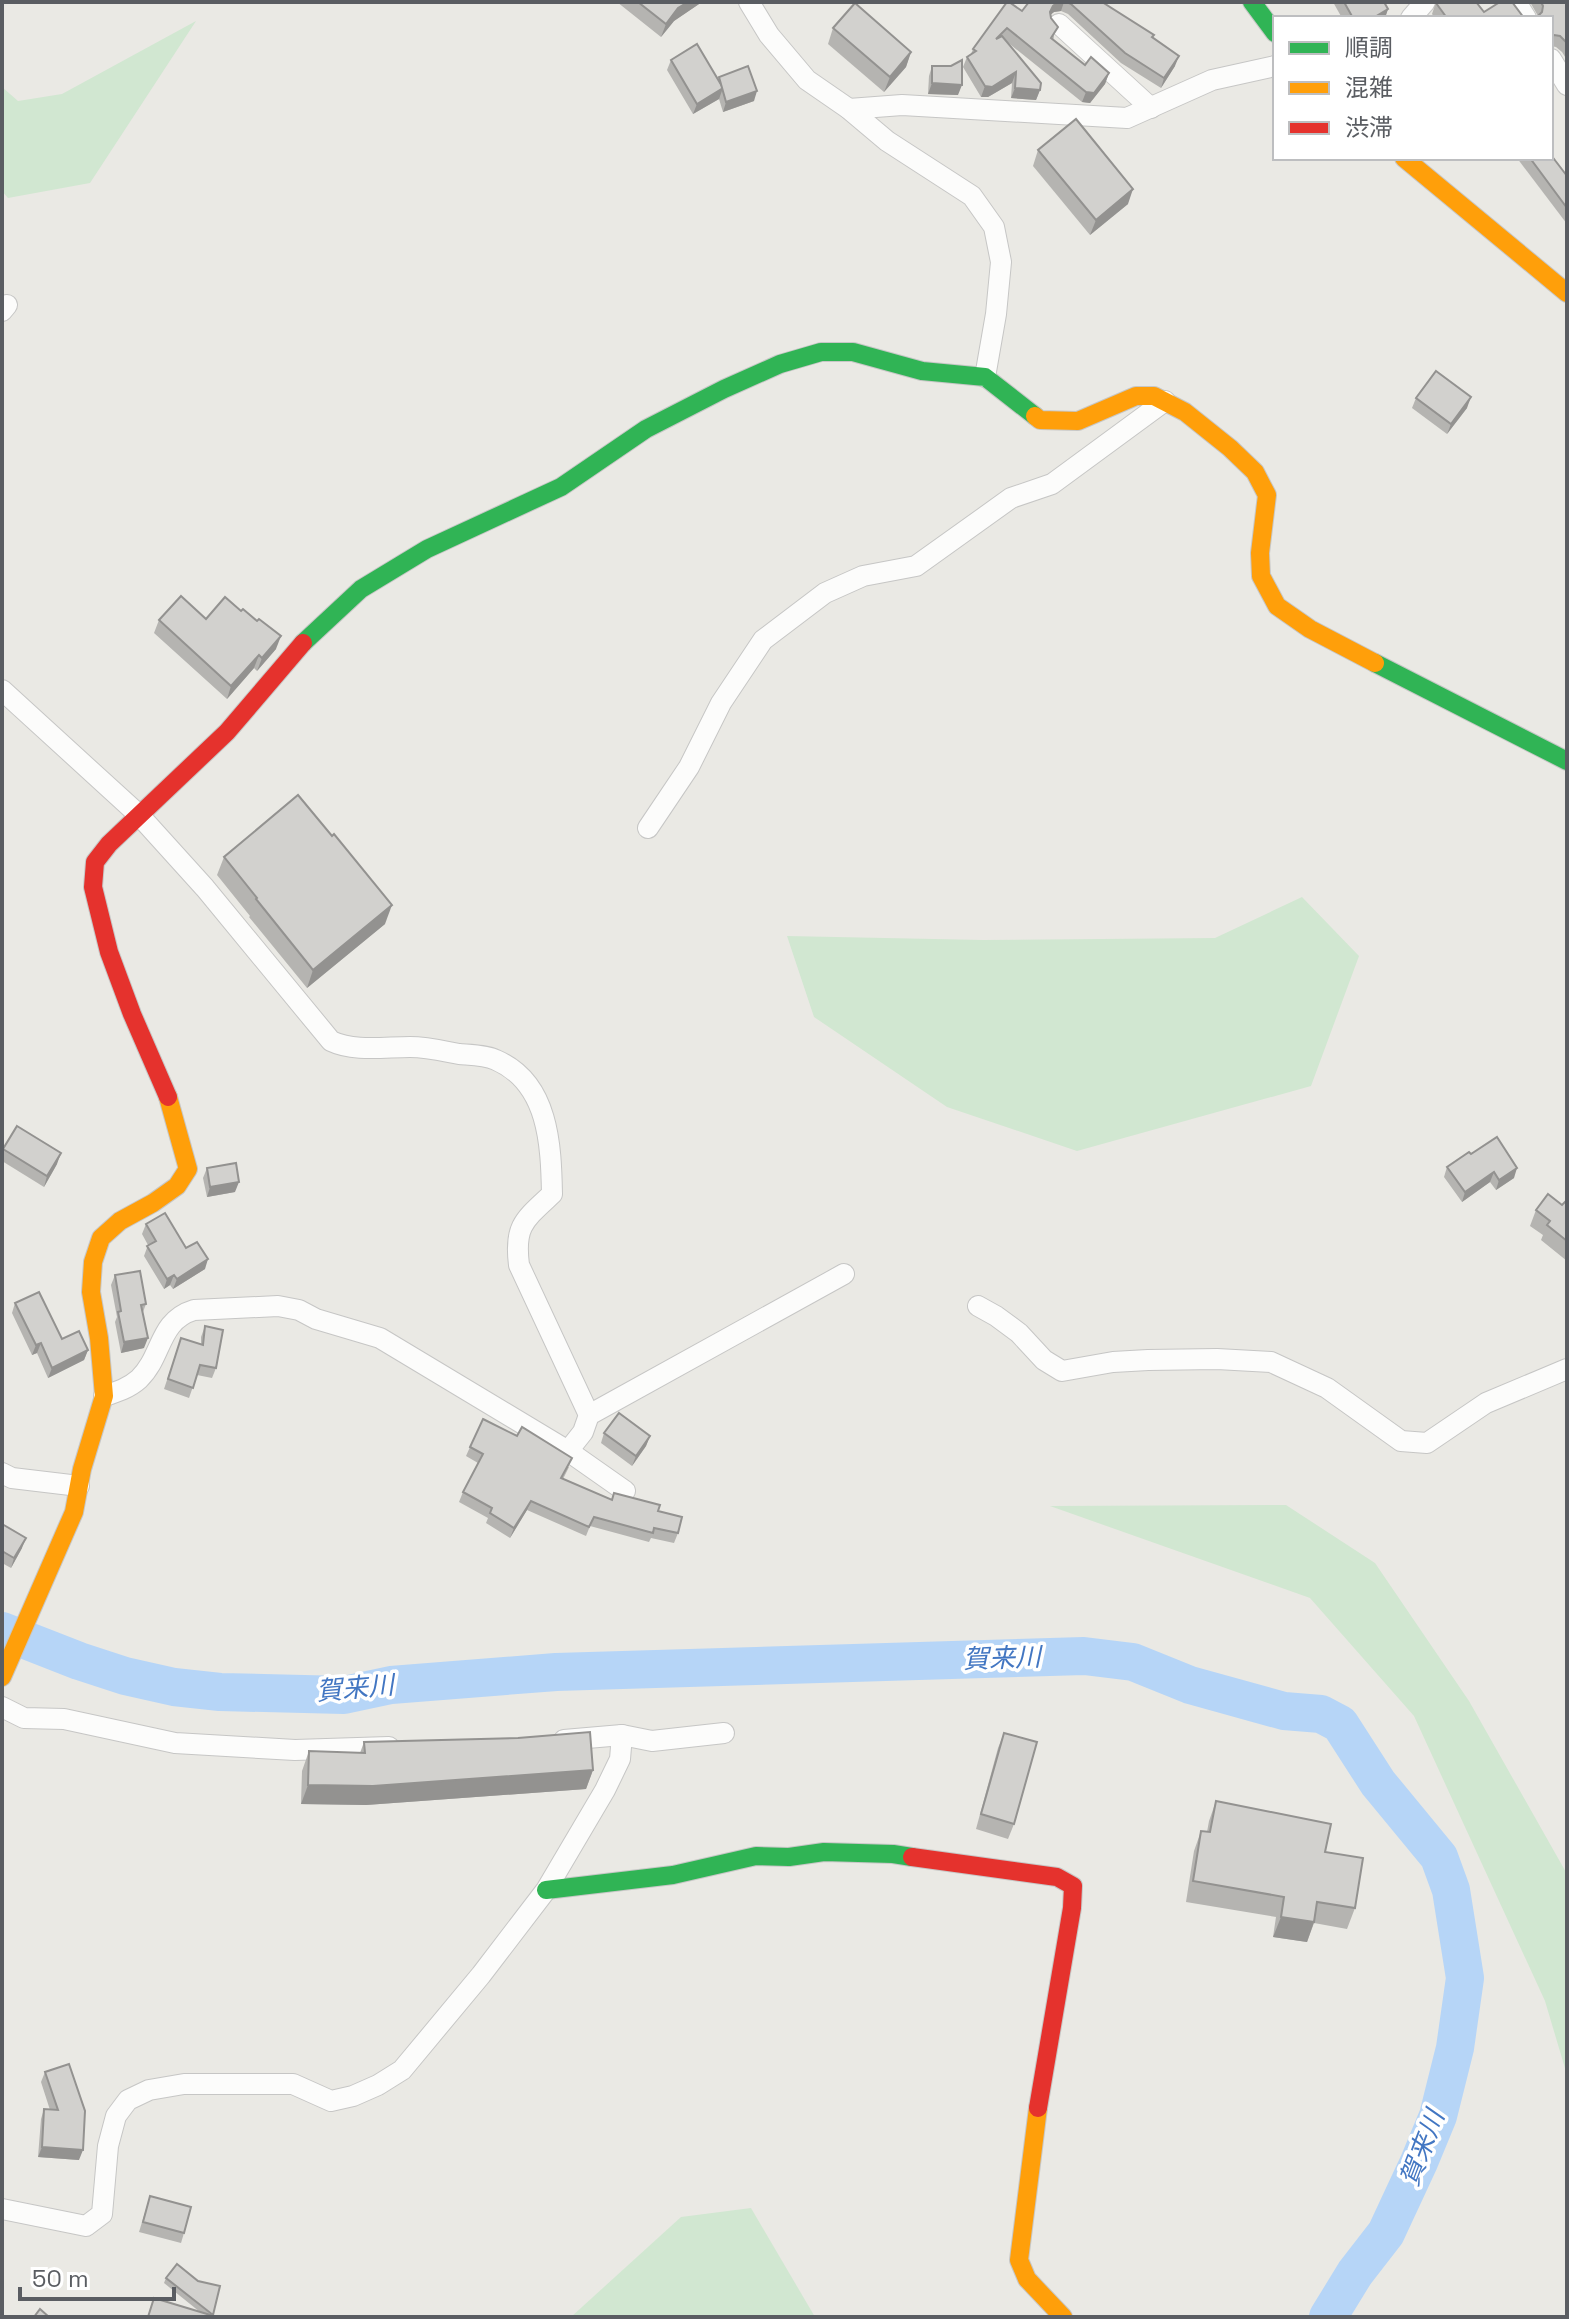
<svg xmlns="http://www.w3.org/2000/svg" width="1569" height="2319" font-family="'Space Grotesk','Noto Sans JP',sans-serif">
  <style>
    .green { fill: #d1e7d1 }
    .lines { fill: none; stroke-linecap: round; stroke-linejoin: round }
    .river { stroke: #b6d5f7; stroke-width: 38 }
    .street-casing { stroke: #c6c6c5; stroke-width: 22 }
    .fast-casing { stroke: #c7c7c6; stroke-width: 20 }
    .slow-casing { stroke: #c7c7c6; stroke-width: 20 }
    .jam-casing { stroke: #c7c7c6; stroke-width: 20 }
    .street { stroke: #fcfcfb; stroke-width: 20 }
    .fast { stroke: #30b455; stroke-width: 18 }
    .slow { stroke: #ff9f0a; stroke-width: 18 }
    .jam { stroke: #e5322d; stroke-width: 18 }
    .wall { fill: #b5b4b1 }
    .shaded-wall { fill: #939290 }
    .building { fill: #d2d1ce; stroke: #939290; stroke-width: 2 }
    .labels { text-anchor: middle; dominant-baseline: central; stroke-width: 7; stroke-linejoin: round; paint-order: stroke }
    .water-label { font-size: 26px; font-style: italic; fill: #4276c2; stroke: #fff }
  </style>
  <rect width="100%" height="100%" fill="#eae9e4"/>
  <g class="green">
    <path d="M196 21 90 183 8 198 2 191V87L18 101 62 94Z"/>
    <path d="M1302 897 1359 956 1311 1086 1077 1151 947 1107 814 1017 787 936 983 940 1215 938Z"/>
    <path d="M1286 1505 1375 1563 1469 1701 1567 1874V2075L1545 2001 1414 1716 1310 1598 1050 1506Z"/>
    <path d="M751 2208 815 2317H571L681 2217Z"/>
  </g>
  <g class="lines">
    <path class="river" d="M2 1631 79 1661 125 1676 174 1687 220 1692 344 1695 391 1685 556 1672 1084 1656 1133 1662 1190 1685 1284 1711 1321 1714 1340 1724 1378 1783 1439 1857 1451 1890 1465 1978 1455 2048 1438 2116 1419 2162 1386 2233 1355 2273 1328 2317"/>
    <defs>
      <g id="street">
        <path d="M749 2 769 35 807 80 849 109 887 141 972 196 994 227 1001 262 996 314 985 377"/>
        <path d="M1516 2 1526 18"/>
        <path d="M1411 18 1425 2"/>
        <path d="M1059 24 1151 108"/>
        <path d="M1551 59 1567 85"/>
        <path d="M849 109 902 105 1127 118 1212 80 1275 66"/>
        <path d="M2 311 7 305"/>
        <path d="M2 690 139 815 205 888 331 1041C354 1052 384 1047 410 1047 427 1047 443 1051 459 1054 471 1055 486 1055 496 1060 549 1083 551 1145 552 1194 524 1220 514 1226 519 1265L589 1415"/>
        <path d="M648 828 689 767 721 703 763 640 825 593 863 576 916 566 1011 498 1052 484 1165 401"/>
        <path d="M978 1306 996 1316 1019 1333 1044 1360 1062 1371 1113 1362 1148 1360 1217 1359 1271 1362 1327 1388 1401 1441 1427 1443 1486 1403 1567 1369"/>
        <path d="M104 1396C117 1392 129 1388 139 1379 163 1356 158 1321 194 1310L278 1306 299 1310 316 1319 380 1338 568 1451 625 1491"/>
        <path d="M568 1451 583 1432 589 1415 844 1274"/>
        <path d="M2 1473 12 1478 79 1486"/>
        <path d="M2 1707 24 1718 64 1719 175 1743 295 1750 389 1747"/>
        <path d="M564 1740 622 1735 652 1741 724 1733"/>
        <path d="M2 2209 86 2226 102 2214 108 2146 116 2116 128 2100 149 2090 184 2084H293L331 2101 353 2096 378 2085 402 2070 481 1975 546 1890 605 1790 620 1759 622 1735"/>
      </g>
      <g id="fast">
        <path d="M1252 2 1275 33"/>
        <path d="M303 643 361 589 427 549 561 487 646 429 724 389 780 364 821 352H853L922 371 985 377 1035 416"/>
        <path d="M1375 663 1567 761"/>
        <path d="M546 1890 673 1875 756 1856 789 1857 824 1852 893 1854 912 1857"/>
      </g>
      <g id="slow">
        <path d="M1404 158 1567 293"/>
        <path d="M1035 416 1040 420 1078 421 1136 396H1154L1185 412 1230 448 1255 472 1267 495 1260 553 1261 576 1277 606 1310 629 1375 663"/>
        <path d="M2 1677 74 1512 82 1469 104 1396 99 1338 91 1292 93 1262 101 1238 120 1221 153 1203 177 1186 188 1169 168 1097"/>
        <path d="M1038 2108 1019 2260 1027 2279 1063 2317"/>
      </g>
      <g id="jam">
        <path d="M168 1097 132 1014 109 952 93 887 95 862 109 844 227 732 303 643"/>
        <path d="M912 1857 1057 1877 1073 1886 1072 1908 1038 2108"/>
      </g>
    </defs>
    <use href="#street" class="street-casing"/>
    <use href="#fast" class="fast-casing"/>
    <use href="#slow" class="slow-casing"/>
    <use href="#jam" class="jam-casing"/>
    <use href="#street" class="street"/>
    <use href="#fast" class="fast"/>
    <use href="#slow" class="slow"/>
    <use href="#jam" class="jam"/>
  </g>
  <g class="wall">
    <path d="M617 2H702L674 21 661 37Z"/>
    <path d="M1029 2H1102L1154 35 1153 38 1175 66 1161 88 1121 63 1068 14 1061 11 1054 12 1050 15 1054 37 1053 40 1085 65 1109 73 1105 84 1090 103 1082 102 1006 41 1040 90 1036 100 1011 98 1012 83 988 97H981L963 67 967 57 971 54 973 49 1022 11Z"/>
    <path d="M1333 2H1384L1388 9 1385 18H1342Z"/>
    <path d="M1436 2 1484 12 1523 18H1435L1432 14Z"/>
    <path d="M1530 2H1567V60L1562 52 1556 47 1551 46V18L1538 16Z"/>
    <path d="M833 28 911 52 906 67 884 92 828 44Z"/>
    <path d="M671 60 718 81 719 77 754 101 723 112 719 99 693 114 667 70Z"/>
    <path d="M932 66 958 95 928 94 929 76Z"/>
    <path d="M1038 150 1128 204 1090 235 1033 166Z"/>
    <path d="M1517 158H1551L1567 176V224Z"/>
    <path d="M1416 398 1467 408 1447 434 1412 408Z"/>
    <path d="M206 619 276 649 257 671 254 668 227 699 154 633 159 620Z"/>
    <path d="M224 857 385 924 307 988 249 917 250 916 217 875Z"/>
    <path d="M3 1149 57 1164 44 1187 2 1161Z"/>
    <path d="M1471 1154 1514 1178 1496 1190 1490 1182 1462 1202 1444 1177 1447 1167Z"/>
    <path d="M207 1168 235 1192 207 1197 203 1178Z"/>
    <path d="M1567 1200V1261L1541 1240 1543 1235 1530 1226 1536 1210 1562 1205Z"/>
    <path d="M146 1224 186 1248 205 1269 173 1289 170 1285 164 1289 144 1256 148 1245 142 1234Z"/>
    <path d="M115 1275 146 1304 143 1312 144 1348 121 1353 115 1322 117 1317 111 1285Z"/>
    <path d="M15 1303 62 1339 88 1350 84 1360 48 1378 37 1353 32 1355 12 1313Z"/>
    <path d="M205 1326 216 1368 212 1378 197 1375 189 1398 164 1389 181 1338 201 1344V1337Z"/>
    <path d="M604 1433 650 1436 646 1446 632 1466 601 1443Z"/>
    <path d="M470 1447 569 1467 563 1479 611 1500 658 1511 678 1533 674 1543 651 1538 649 1542 590 1526 586 1536 527 1510 510 1538 486 1523 488 1518 459 1502 463 1492 478 1463 466 1456Z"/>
    <path d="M2 1524 22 1548 11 1568 2 1563Z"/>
    <path d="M1004 1733 1014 1824 1008 1839 976 1829 998 1748Z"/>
    <path d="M518 1738 593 1770 586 1789 366 1805 301 1804 302 1771 309 1751 360 1753 364 1742Z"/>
    <path d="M1216 1801 1325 1852 1355 1908 1347 1929 1314 1923 1307 1942 1273 1937 1276 1917 1186 1902 1194 1851 1201 1831 1207 1832 1209 1821Z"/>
    <path d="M45 2072 79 2160 38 2157 41 2119 44 2109 50 2110 41 2082Z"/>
    <path d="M150 2196 184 2233 181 2243 139 2232Z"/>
    <path d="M166 2278 213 2316 200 2312 164 2283Z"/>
  </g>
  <g class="shaded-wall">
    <path d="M688 2H702L674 21 661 37 666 24 678 8Z"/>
    <path d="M1058 2H1064L1061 11 1054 12 1049 16 1053 6Z"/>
    <path d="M1388 9 1385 18H1373Z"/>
    <path d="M911 52 906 67 884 92 890 77Z"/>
    <path d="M1179 56 1175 66 1161 88 1164 78Z"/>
    <path d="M1016 72 1012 83 988 97H981L985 86Z"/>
    <path d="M1109 73 1105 84 1090 103 1082 102 1086 92Z"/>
    <path d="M932 83 962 85 958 95 928 94Z"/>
    <path d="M723 88 719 99 693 114 697 104Z"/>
    <path d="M1015 88 1040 90 1036 100 1011 98Z"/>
    <path d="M757 91 754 101 723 112 726 102Z"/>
    <path d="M1133 189 1128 204 1090 235 1096 220Z"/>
    <path d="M1471 397 1467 408 1447 434 1451 424Z"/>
    <path d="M281 636 276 649 257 671 262 658Z"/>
    <path d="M259 655 254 668 227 699 231 686Z"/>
    <path d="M392 905 385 924 307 988 313 970Z"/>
    <path d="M61 1153 57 1164 44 1187 47 1176Z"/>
    <path d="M1517 1168 1514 1178 1496 1190 1499 1180Z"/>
    <path d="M1494 1172 1490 1182 1462 1202 1465 1192Z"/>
    <path d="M239 1182 235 1192 207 1197 210 1187Z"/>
    <path d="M208 1259 205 1269 173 1289 177 1279Z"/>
    <path d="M174 1275 170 1285 164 1289 167 1279Z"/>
    <path d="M148 1338 144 1348 121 1353 124 1342Z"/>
    <path d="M41 1343 37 1353 32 1355 36 1345Z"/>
    <path d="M88 1350 84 1360 48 1378 52 1368Z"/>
    <path d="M650 1436 646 1446 632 1466 636 1456Z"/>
    <path d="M531 1501 527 1510 510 1538 514 1528Z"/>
    <path d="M26 1538 22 1548 11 1568 14 1558Z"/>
    <path d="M593 1770 586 1789 366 1805 301 1804 308 1785Z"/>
    <path d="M1281 1917 1314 1922 1307 1942 1273 1937Z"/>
    <path d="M42 2147 83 2150 79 2160 38 2157Z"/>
  </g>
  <g class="building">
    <path d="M638 2H688L678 8 666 24Z"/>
    <path d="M1007 2H1009L1022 11 1029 2H1058L1053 6 1050 12 1051 18 1058 27 1051 38 1085 65 1091 57 1109 73 1094 93 1086 92 1007 28 996 39 1002 36 1041 83 1040 90 1015 88 1016 72 992 87 985 86 967 57 976 51 973 49Z"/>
    <path d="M1067 2H1102L1154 35 1152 37 1179 56 1164 78 1125 53 1071 4Z"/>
    <path d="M1344 2H1384L1388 9 1373 18H1353Z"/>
    <path d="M1436 2H1476L1484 12 1500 2H1512L1524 18H1447L1436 3Z"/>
    <path d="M1541 2H1567V43L1560 36 1554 35 1551 36V18H1536L1542 12 1543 6Z"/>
    <path d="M855 3 911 52 890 77 833 28Z"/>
    <path d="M697 44 723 88 697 104 671 60Z"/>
    <path d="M962 60V85L932 83V66H951Z"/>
    <path d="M748 66 757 91 726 102 719 77Z"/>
    <path d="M1076 119 1133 189 1096 220 1038 150Z"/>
    <path d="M1551 155 1567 176V208L1530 158H1551Z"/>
    <path d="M1436 371 1471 397 1451 424 1416 398Z"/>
    <path d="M181 596 206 619 225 597 241 611 243 609 257 621 259 619 281 636 262 658 259 655 231 686 159 620Z"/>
    <path d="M298 795 332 836 334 834 392 905 313 970 256 899 257 898 224 857Z"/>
    <path d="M17 1126 61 1153 47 1176 3 1149Z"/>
    <path d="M1497 1137 1517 1168 1499 1180 1494 1172 1465 1192 1447 1167 1469 1152 1471 1154Z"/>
    <path d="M236 1163 239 1182 210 1187 207 1168Z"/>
    <path d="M1548 1194 1562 1205 1567 1200V1241L1547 1225 1550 1221 1536 1210Z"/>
    <path d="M165 1213 186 1248 197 1242 208 1259 177 1279 174 1275 167 1279 147 1246 156 1241 146 1224Z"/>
    <path d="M140 1271 146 1304 141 1305 148 1338 124 1342 118 1312 121 1311 115 1275Z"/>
    <path d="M39 1292 62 1339 79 1331 88 1350 52 1368 41 1343 36 1345 15 1303Z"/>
    <path d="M205 1326 223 1330 216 1368 200 1365 193 1388 168 1379 181 1338 203 1345Z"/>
    <path d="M619 1413 650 1436 636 1456 604 1433Z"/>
    <path d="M483 1419 517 1436 522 1427 572 1458 561 1478 612 1500 614 1493 660 1505 658 1511 682 1517 678 1533 654 1528 653 1533 594 1517 589 1527 531 1501 514 1528 490 1513 492 1508 463 1492 483 1454 470 1447Z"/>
    <path d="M2 1524 26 1538 14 1558 2 1551Z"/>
    <path d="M590 1732 593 1770 373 1786 308 1785 309 1751 365 1753 364 1742 518 1738Z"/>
    <path d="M1004 1733 1037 1742 1014 1824 981 1814Z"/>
    <path d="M1216 1801 1331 1824 1325 1852 1363 1858 1355 1908 1317 1902 1314 1922 1281 1917 1284 1897 1193 1881 1201 1831 1210 1832Z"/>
    <path d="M69 2064 85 2111 83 2150 42 2147 44 2109 58 2110 45 2072Z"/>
    <path d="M150 2196 191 2207 184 2233 143 2222Z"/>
    <path d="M177 2264 198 2281 220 2286 213 2315 166 2278Z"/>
    <path d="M154 2298 217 2317H148Z"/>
    <path d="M40 2309 49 2317H34Z"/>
  </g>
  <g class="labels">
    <g class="water-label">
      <text transform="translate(1002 1658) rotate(-2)">賀来川</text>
      <text transform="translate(355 1688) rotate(-5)">賀来川</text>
      <text transform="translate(1422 2148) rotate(-69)">賀来川</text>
    </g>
  </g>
  <rect width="1569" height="2319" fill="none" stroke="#5a5d62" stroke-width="8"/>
  <rect x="1273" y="16" width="280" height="144" fill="#ffffff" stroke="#bdbec0" stroke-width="2"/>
  <rect x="1289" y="42" width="40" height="12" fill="#30b455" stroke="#bdbec0" stroke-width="2"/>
  <text x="1345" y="56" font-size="24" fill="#5a5d62">順調</text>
  <rect x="1289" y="82" width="40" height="12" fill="#ff9f0a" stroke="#bdbec0" stroke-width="2"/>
  <text x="1345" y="96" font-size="24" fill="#5a5d62">混雑</text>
  <rect x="1289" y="122" width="40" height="12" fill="#e5322d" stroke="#bdbec0" stroke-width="2"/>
  <text x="1345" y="136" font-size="24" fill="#5a5d62">渋滞</text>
  <path d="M20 2287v12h154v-12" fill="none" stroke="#5a5d62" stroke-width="4"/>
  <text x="32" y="2287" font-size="24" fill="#5a5d62" stroke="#ffffff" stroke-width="6" paint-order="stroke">50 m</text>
</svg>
